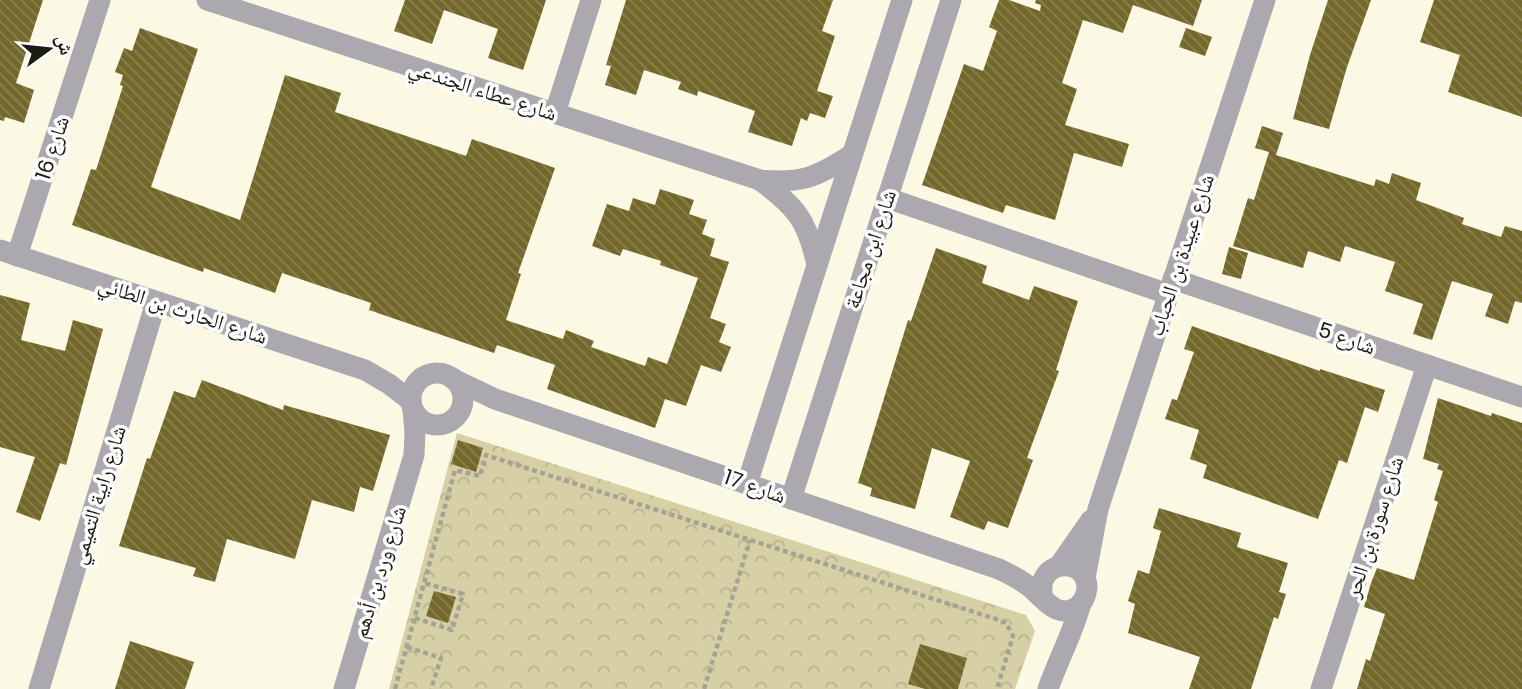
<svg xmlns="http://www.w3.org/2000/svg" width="1522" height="689" font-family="Poppins,'Noto Naskh Arabic',sans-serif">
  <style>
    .park { fill: url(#park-crowns) }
    .building { fill: url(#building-back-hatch) }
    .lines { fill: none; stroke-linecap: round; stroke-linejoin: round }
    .path { stroke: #a5a394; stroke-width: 4.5; stroke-dasharray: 5 3.5; stroke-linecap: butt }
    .minor { stroke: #aba8b0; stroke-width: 21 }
    .labels { text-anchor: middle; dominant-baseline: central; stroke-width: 7; stroke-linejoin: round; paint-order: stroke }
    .street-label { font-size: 21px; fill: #1b1a13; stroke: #fff }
  </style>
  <defs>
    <pattern id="park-crowns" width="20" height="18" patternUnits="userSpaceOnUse" patternTransform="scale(1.75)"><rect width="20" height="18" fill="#d7d0a7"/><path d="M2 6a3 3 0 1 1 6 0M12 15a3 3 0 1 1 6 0" fill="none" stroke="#b8b28f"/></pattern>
    <pattern id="building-back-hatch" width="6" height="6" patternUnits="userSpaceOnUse" patternTransform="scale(1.75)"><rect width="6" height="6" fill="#73682a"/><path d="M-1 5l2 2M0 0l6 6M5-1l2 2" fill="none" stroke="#898155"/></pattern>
  </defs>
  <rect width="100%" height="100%" fill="#fbf8e4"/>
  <path class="park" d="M457 433 1026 615 1035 631 1015 689H389Z"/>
  <g class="building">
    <path d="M0 0H43L16 83 34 90 24 123 5 117 4 121 0 120Z"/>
    <path d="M405 0H546L523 70 488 58 498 29 444 10 432 44 394 31Z"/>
    <path d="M626 0H833L822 31 835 36 817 91 833 96 825 118 810 113 807 121 801 118 792 146 748 132 755 111 698 91 697 96 678 89 681 82 644 70 636 95 605 85 611 66 606 65Z"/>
    <path d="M999 0H1009L1040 11 1041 5 1035 3 1036 0H1202L1193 26 1133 5 1123 33 1083 20 1062 83 1077 89 1065 125 1129 144 1122 167 1074 153 1055 220 1006 205 1003 213 922 185 964 64 983 71 997 31 989 27Z"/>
    <path d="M1328 0H1371L1347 67 1329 129 1293 119 1310 55Z"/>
    <path d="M1434 0H1522V117L1448 92 1460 55 1420 42Z"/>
    <path d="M140 28 198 49 151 187 240 220 285 75 341 93 335 112 466 156 472 139 555 168 518 273 521 274 506 320 563 339 566 330 594 341 591 347 645 366 648 357 667 364 698 278 660 265 661 261 623 249 620 256 592 246 607 204 629 211 633 198 655 205 660 189 694 200 689 214 707 220 702 234 715 239 710 256 729 262 710 318 726 324 719 342 731 347 721 372 701 365 686 406 665 399 655 428 547 389 555 365 497 345 494 353 369 310 371 303 282 273 275 293 204 268 203 272 72 225 91 169 96 170 123 86 120 85 123 75 115 72 124 48 132 51Z"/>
    <path d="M1186 28 1212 37 1205 56 1179 47Z"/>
    <path d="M1262 126 1283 133 1276 155 1374 186 1376 179 1389 184 1392 173 1421 183 1416 200 1464 218 1462 224 1501 237 1505 226 1522 231V303L1515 301 1508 324 1485 316 1493 294 1452 281 1432 340 1413 334 1423 304 1385 291 1395 262 1345 246 1340 262 1308 251 1303 268 1233 246 1248 198 1254 200 1269 152 1255 148Z"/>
    <path d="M1229 247 1248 253 1241 279 1222 274Z"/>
    <path d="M936 248 987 266 982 283 1029 300 1034 286 1078 301 1056 370 1059 371 1027 458 1033 460 1008 528 988 521 984 530 950 517 970 461 932 448 915 509 870 496 872 488 858 483 908 320 911 321Z"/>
    <path d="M0 295 30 303 21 340 65 351 73 320 103 329 66 465 60 463 40 521 16 512 35 457 0 447Z"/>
    <path d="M1192 326 1320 371V369L1385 390 1378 412 1365 407 1347 463 1339 460 1318 519 1203 478 1207 465 1190 459 1199 430 1165 419 1172 399 1177 400 1194 352 1184 349Z"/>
    <path d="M202 380 283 410 284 405 390 435 373 491 360 487 354 512 312 500 295 559 227 539 215 582 193 576 196 568 119 546 147 458 150 459 174 391 195 398Z"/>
    <path d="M1438 398 1491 416 1492 413 1522 423V689H1357L1366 659 1370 661 1385 614 1364 607 1371 583 1377 568 1414 580 1438 502 1434 500 1443 471 1437 469 1439 464 1423 459Z"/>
    <path d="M458 440 483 448 476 472 451 464Z"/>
    <path d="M1159 508 1241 533 1237 547 1288 563 1279 592 1286 594 1278 619 1274 617 1251 689H1189L1200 657 1128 633 1135 604 1128 601 1138 570 1149 574 1161 531 1153 528Z"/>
    <path d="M434 591 456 597 448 623 426 616Z"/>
    <path d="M130 641 194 662 185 689H115Z"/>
    <path d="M920 644 967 658 958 689H925L908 684Z"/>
  </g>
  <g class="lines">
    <g class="path">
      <path d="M415 618 452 630 463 594 424 583"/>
      <path d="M407 647 441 658 431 689"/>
      <path d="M395 689 455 470 480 476 486 455 999 620 1006 623 1013 636 997 689"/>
      <path d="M704 689 750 540"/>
    </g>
    <g class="minor">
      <path d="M207 0 760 180C801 184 817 177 851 155"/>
      <path d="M555 113 591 0"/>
      <path d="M761 181C795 206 807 220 816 261"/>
      <path d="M887 198 1168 294"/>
      <path d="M0 250 365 370 389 384 411 401"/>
      <path d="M17 256 100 0"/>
      <path d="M1173 279 1522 397"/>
      <circle cx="437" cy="399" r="26"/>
      <path d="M453 379 495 399 999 569C1009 574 1018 578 1027 585 1042 595 1056 621 1077 607 1083 603 1086 596 1087 588 1087 555 1033 559 1043 598"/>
      <path d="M747 484 902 0"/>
      <path d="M791 499 951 0"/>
      <path d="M1059 566 1091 520"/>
      <path d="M1085 578 1098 509 1265 0"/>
      <path d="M39 689 156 302"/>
      <path d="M344 689 414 455 415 432 413 410"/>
      <path d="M1048 689C1058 660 1073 633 1081 603"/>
      <path d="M1321 689 1427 365"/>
    </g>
  </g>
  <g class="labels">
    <g class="street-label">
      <text transform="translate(483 90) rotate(18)">شارع عطاء الجندعي</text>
      <text transform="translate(52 148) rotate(-72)">شارع 16</text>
      <text transform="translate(870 249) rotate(-72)">شارع ابن مجاعة</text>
      <text transform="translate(1181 255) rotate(-72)">شارع عبيدة بن الحباب</text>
      <text transform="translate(183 310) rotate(18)">شارع الحارث بن الطائي</text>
      <text transform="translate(1347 338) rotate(19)">شارع 5</text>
      <text transform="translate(755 486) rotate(19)">شارع 17</text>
      <text transform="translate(98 495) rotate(-73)">شارع رابية التميمي</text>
      <text transform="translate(1374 527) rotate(-72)">شارع سورة بن الحر</text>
      <text transform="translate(379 572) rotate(-73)">شارع ورد بن أدهم</text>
    </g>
  </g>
  <g transform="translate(49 49) rotate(75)" stroke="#ffffff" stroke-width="5" paint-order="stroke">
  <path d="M0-5L12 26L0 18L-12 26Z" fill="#1b1a13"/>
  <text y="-10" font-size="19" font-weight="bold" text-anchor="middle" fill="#1b1a13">ش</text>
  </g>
</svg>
